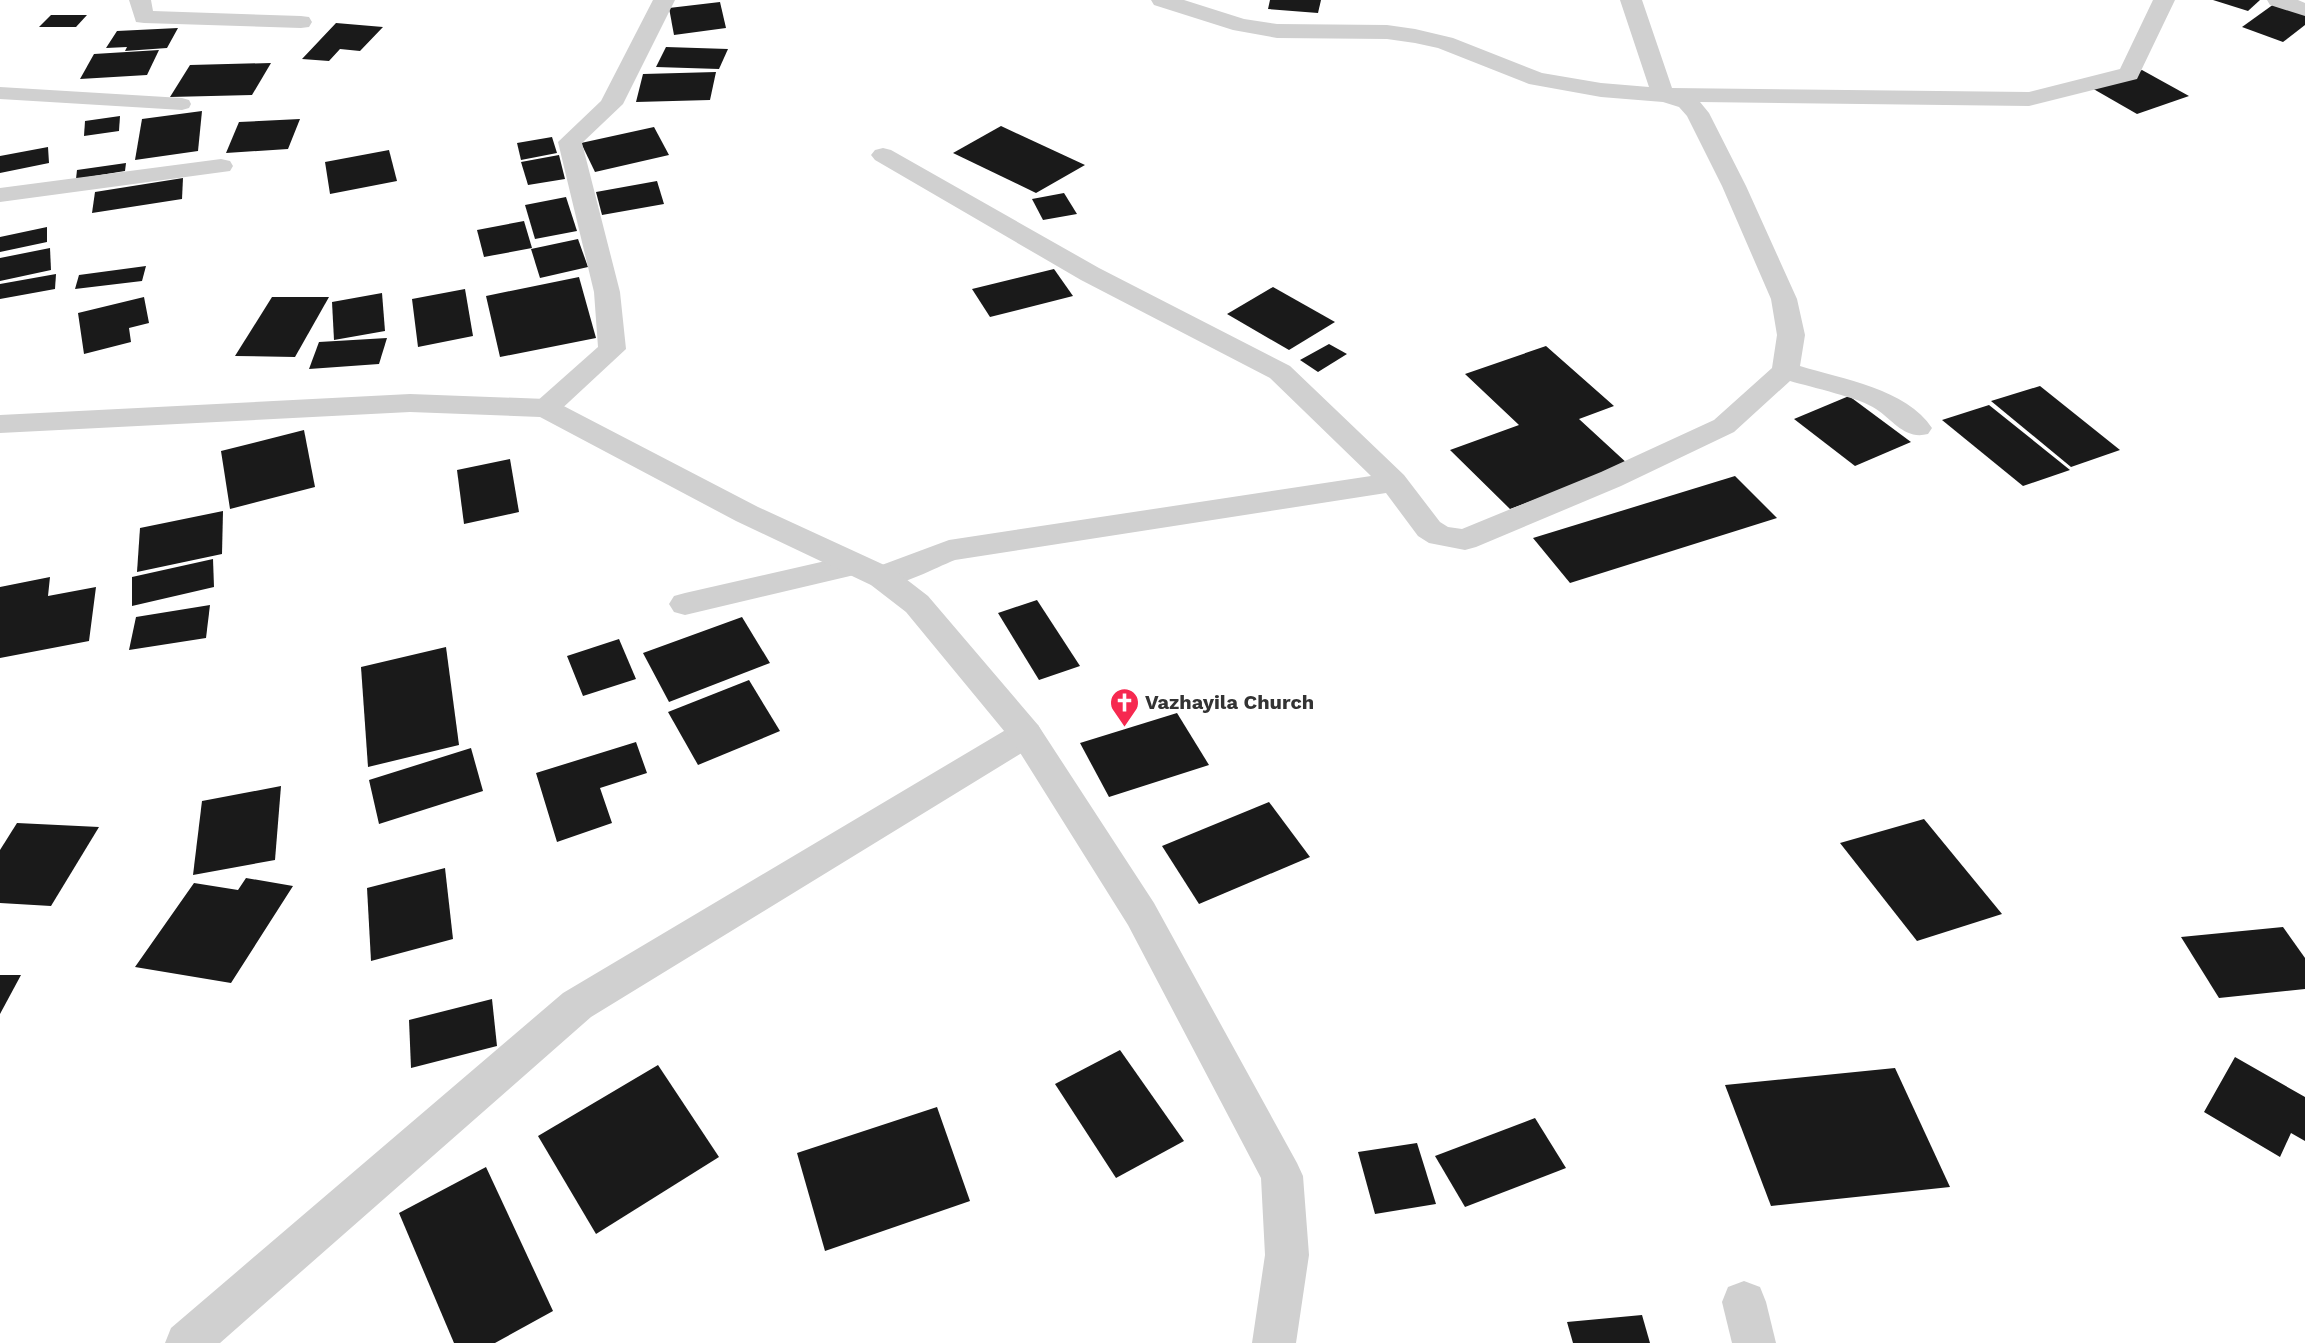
<svg xmlns="http://www.w3.org/2000/svg" width="2305" height="1343" font-family="'Work Sans',sans-serif">
  <style>
    .building { fill: #1a1a1a }
    .lines { fill: none; stroke-linecap: round; stroke-linejoin: round }
    .service { fill: #d0d0d0; fill-rule: evenodd }
    .minor { fill: #d0d0d0; fill-rule: evenodd }
    .tertiary { fill: #d0d0d0; fill-rule: evenodd }
    .labels { text-anchor: middle; dominant-baseline: central; stroke-width: 6; stroke-linejoin: round; paint-order: stroke }
    .poi-label { font-size: 20px; font-weight: bold; fill: #333; stroke: #fff; text-anchor: start }
  </style>
  <rect width="100%" height="100%" fill="#fff"/>
  <g class="building">
    <path d="M1270 0H1321L1318 13 1268 9Z"/>
    <path d="M2213 0H2260L2248 11Z"/>
    <path d="M720 2 726 28 674 35 669 8Z"/>
    <path d="M2274 4 2305 15V25L2283 42 2242 27Z"/>
    <path d="M51 15H87L76 27H39Z"/>
    <path d="M336 23 383 27 360 51 340 49 329 61 302 59Z"/>
    <path d="M178 28 167 48 125 51 127 47 106 48 117 31Z"/>
    <path d="M666 47 728 49 719 69 656 67Z"/>
    <path d="M159 50 147 75 80 79 94 54Z"/>
    <path d="M271 63 252 95 170 97 190 65Z"/>
    <path d="M2142 70 2189 96 2137 114 2090 87Z"/>
    <path d="M716 72 710 100 636 102 643 74Z"/>
    <path d="M202 111 198 151 135 160 142 119Z"/>
    <path d="M120 116 119 131 84 136 85 121Z"/>
    <path d="M300 119 288 149 226 153 239 122Z"/>
    <path d="M1001 126 1085 165 1036 193 953 153Z"/>
    <path d="M654 127 669 155 595 172 581 143Z"/>
    <path d="M552 137 557 153 521 160 517 143Z"/>
    <path d="M48 147 49 163 0 173V156Z"/>
    <path d="M389 150 397 181 330 194 325 162Z"/>
    <path d="M559 155 565 179 528 185 521 162Z"/>
    <path d="M126 163 125 171 76 179 77 170Z"/>
    <path d="M183 178 182 199 92 213 95 192Z"/>
    <path d="M657 181 664 204 602 215 596 192Z"/>
    <path d="M1064 193 1077 214 1043 220 1032 199Z"/>
    <path d="M566 197 577 231 535 239 525 205Z"/>
    <path d="M524 221 532 248 484 257 477 230Z"/>
    <path d="M47 227V242L0 252V237Z"/>
    <path d="M578 239 588 267 540 278 531 249Z"/>
    <path d="M50 248 51 270 0 281V258Z"/>
    <path d="M146 266 142 281 75 289 79 275Z"/>
    <path d="M1054 269 1073 296 990 317 972 289Z"/>
    <path d="M56 274 55 289 0 299V284Z"/>
    <path d="M579 277 596 338 500 357 486 296Z"/>
    <path d="M1273 287 1335 322 1289 350 1227 314Z"/>
    <path d="M465 289 473 336 418 347 412 299Z"/>
    <path d="M382 293 385 331 334 340 332 302Z"/>
    <path d="M144 297 149 323 129 328 131 342 84 354 78 313Z"/>
    <path d="M272 297H329L295 357 235 356Z"/>
    <path d="M387 338 379 364 309 369 319 342Z"/>
    <path d="M1329 344 1347 354 1318 372 1300 360Z"/>
    <path d="M1546 346 1614 406 1579 419 1629 465 1510 509 1450 450 1519 425 1465 374Z"/>
    <path d="M2040 386 2120 450 2071 467 1991 401Z"/>
    <path d="M1849 396 1911 442 1855 466 1794 419Z"/>
    <path d="M1989 405 2070 470 2023 486 1942 420Z"/>
    <path d="M304 430 315 487 230 509 221 451Z"/>
    <path d="M510 459 519 512 464 524 457 470Z"/>
    <path d="M1735 476 1777 518 1570 583 1533 538Z"/>
    <path d="M223 511 222 554 137 572 140 528Z"/>
    <path d="M213 559 214 587 132 606V577Z"/>
    <path d="M50 577 48 596 96 587 89 641 0 658V587Z"/>
    <path d="M1037 600 1080 666 1039 680 998 613Z"/>
    <path d="M210 605 206 638 129 650 136 617Z"/>
    <path d="M742 617 770 663 669 702 643 653Z"/>
    <path d="M619 639 636 679 583 696 567 656Z"/>
    <path d="M446 647 459 745 368 767 361 667Z"/>
    <path d="M749 680 780 731 698 765 668 712Z"/>
    <path d="M1177 713 1209 765 1109 797 1080 743Z"/>
    <path d="M636 742 647 773 600 788 612 823 557 842 536 773Z"/>
    <path d="M471 748 483 791 379 824 369 780Z"/>
    <path d="M281 786 275 860 193 875 202 801Z"/>
    <path d="M1269 802 1310 857 1199 904 1162 846Z"/>
    <path d="M1924 819 2002 914 1917 941 1840 843Z"/>
    <path d="M17 823 99 827 51 906 0 903V850Z"/>
    <path d="M445 868 453 939 371 961 367 888Z"/>
    <path d="M246 878 293 886 231 983 135 967 194 883 238 890Z"/>
    <path d="M2283 927 2305 958V989L2219 998 2181 937Z"/>
    <path d="M0 975H21L0 1014Z"/>
    <path d="M492 999 497 1046 411 1068 409 1020Z"/>
    <path d="M1120 1050 1184 1141 1116 1178 1055 1084Z"/>
    <path d="M2235 1057 2305 1097V1141L2291 1133 2280 1157 2204 1112Z"/>
    <path d="M658 1065 719 1157 596 1234 538 1136Z"/>
    <path d="M1895 1068 1950 1187 1771 1206 1725 1085Z"/>
    <path d="M937 1107 970 1201 825 1251 797 1153Z"/>
    <path d="M1535 1118 1566 1168 1465 1207 1435 1156Z"/>
    <path d="M1417 1143 1436 1204 1375 1214 1358 1152Z"/>
    <path d="M486 1167 553 1311 495 1343H454L399 1213Z"/>
    <path d="M1642 1315 1650 1343H1573L1567 1322Z"/>
  </g>
  <g class="lines">
    <path class="service" d="M0 87 182 98 189 100 191 104 189 108 182 110 0 99Z"/>
    <g class="minor">
      <path d="M129 0H151L153 11 301 16 309 17 312 22 309 27 301 28 144 23 136 22Z"/>
      <path d="M653 0H675L623 104 582 143 620 292 626 349 556 414 546 417 536 414 532 408 536 402 598 347 594 292 558 142 601 101Z"/>
      <path d="M1151 0H1184L1244 19 1277 24 1387 25 1415 29 1453 38 1542 73 1601 83 1649 87 1620 0H1642L1672 88 2029 92 2120 69 2153 0H2175L2137 79 2029 106 1700 102 1709 113 1746 186 1797 299 1805 335 1800 366C1842 379 1907 389 1932 428L1928 434C1905 440 1894 421 1876 409 1861 398 1810 387 1790 381L1734 432 1621 486 1476 547 1465 550 1429 543 1418 536 1386 493 955 560C932 569 894 591 871 585L866 577 871 569 949 540 1371 476 1270 378 1081 280 875 160 871 155 875 150 883 148 891 150 1099 268 1290 366 1404 475 1440 522 1448 527 1462 529 1601 472 1714 420 1772 368 1777 335 1771 299 1722 186 1687 116 1679 107 1663 102 1601 97 1529 84 1438 48 1415 43 1387 39 1277 38 1233 30 1154 5Z"/>
      <path d="M2267 0H2298L2305 3V16L2270 5Z"/>
      <path d="M221 159 230 161 233 166 230 171 0 202V188Z"/>
      <path d="M856 554 867 558 872 565 867 572 685 615 674 612 669 604 674 596 685 593Z"/>
      <path d="M1026 721 1038 725 1043 734 1038 743 591 1017 220 1343H165L171 1328 563 993 1014 725Z"/>
      <path d="M1744 1281 1760 1287 1766 1302 1776 1343H1732L1722 1302 1728 1287Z"/>
    </g>
    <path class="tertiary" d="M410 394 546 399 556 402 758 507 893 569 928 596 1038 725 1154 903 1297 1163 1303 1176 1309 1255 1296 1343H1252L1265 1255 1261 1178 1128 925 1014 743 906 612 871 585 736 521 540 417 410 412 0 433V415Z"/>
  </g>
  <defs>
    <symbol id="church-pin" viewBox="-11 -11 22 30"><path d="M0 17L-7.5 6A9.5 9.5 0 1 1 7.5 6Z" fill="#f62950" stroke="#fff"/><path d="M-1.2-6h2.4v3.5h3.3v2.4h-3.3V6h-2.4V-.1h-3.3v-2.4h3.3Z" fill="#fff"/></symbol>
  </defs>
  <g fill-rule="evenodd">
    <use href="#church-pin" x="1108" y="686" width="33" height="45"/>
  </g>
  <g class="labels">
    <g class="poi-label">
      <text x="1145" y="702">Vazhayila Church</text>
    </g>
  </g>
</svg>
